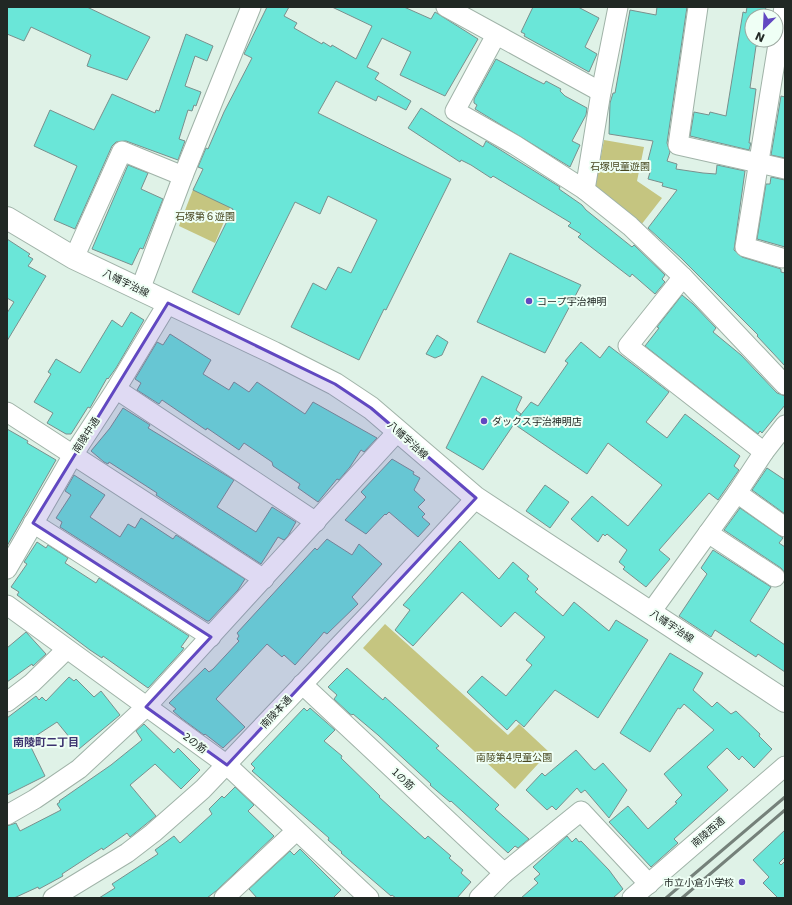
<svg xmlns="http://www.w3.org/2000/svg" width="792" height="905" font-family="'DejaVu Sans','Noto Sans JP',sans-serif">
  <style>
    .green { fill: #c5c580 }
    .building { fill: #6ae6d8; stroke: #7a908d }
    .lines { fill: none; stroke-linecap: round; stroke-linejoin: round }
    .minor-casing { stroke: #a0b3a8; stroke-width: 21 }
    .primary-casing { stroke: #a0b3a8; stroke-width: 24 }
    .minor { stroke: #fff; stroke-width: 19 }
    .primary { stroke: #fff; stroke-width: 22 }
    .rail { stroke: #75817a; stroke-width: 3 }
    .marked { fill: #6148c1; fill-opacity: 0.2; stroke: #6148c1; stroke-width: 3; stroke-linejoin: round }
    .poi-dot { fill: #6148c1; stroke: #effff5; stroke-width: 1.5 }
    .labels { text-anchor: middle; dominant-baseline: central; stroke-width: 4; stroke-linejoin: round; paint-order: stroke }
    .park-label { font-size: 10px; fill: #46461f; stroke: #effff5 }
    .street-label { font-size: 10px; fill: #212824; stroke: #effff5 }
    .poi-label { font-size: 10px; fill: #212824; stroke: #effff5; text-anchor: start }
    .neighbourhood-label { font-size: 11px; font-weight: bold; fill: #3b326e; stroke: #effff5 }
  </style>
  <rect width="100%" height="100%" fill="#dff2e7"/>
  <g class="green">
    <path d="M604 140 644 147 637 181 662 198 641 225 595 188Z"/>
    <path d="M194 187 232 203 215 243 179 226Z"/>
    <path d="M385 624 508 735 519 724 549 752 515 789 363 648Z"/>
  </g>
  <g class="building">
    <path d="M7 7H87L150 37 127 80 87 66 91 55 31 27 24 41 7 34Z"/>
    <path d="M267 7H289L284 16 297 23 294 28 322 44 323 42 331 47 332 45 356 59 372 26 332 7H404L431 19 435 12 478 39 445 96 400 75 411 52 382 38 367 67 379 73 375 79 411 101 406 110 378 96 376 101 336 81 318 113 451 179 386 310 384 309 359 360 291 327 313 283 326 290 338 267 351 273 377 220 328 196 320 214 295 202 239 315 192 292 233 209 193 190 203 169 198 167 206 148 208 149 224 112 252 58 244 54Z"/>
    <path d="M533 7H578L599 18 585 47 597 54 589 72 524 36 525 34 521 32Z"/>
    <path d="M657 7H687L667 143 670 152 667 161 677 164 676 169 703 173 716 174 717 165 745 171 734 250 742 257 781 269V272L785 273V366L757 336 758 335 681 258 648 228 677 190 662 186 663 183 648 179 651 169 646 168 653 141 609 134 610 103 613 93H615L630 10 656 15Z"/>
    <path d="M747 7H766L764 16H752V40H762L761 46H756L750 88 756 89 749 143H751L749 150 690 136 694 112 709 115 710 112 726 116 743 12 746 13Z"/>
    <path d="M186 34 213 46 207 61 195 56 185 86 201 92 196 106 194 105 192 111 188 110 179 139 185 141 178 160 126 141 116 142 112 146 75 229 54 220 77 166 34 146 50 110 94 130 112 94 155 113 156 110 159 111Z"/>
    <path d="M496 59 534 79 544 84 546 81 561 89 560 91 565 96 587 108 586 115 572 141 580 145 570 167 475 109 477 105 474 103V99Z"/>
    <path d="M781 96 785 97V158L771 155Z"/>
    <path d="M421 108 483 147 486 141 560 187 559 189 582 205 586 210 632 247 634 245 665 275 662 279 665 282 655 294 632 274 630 277 578 237 581 234 568 226 571 223 493 176 491 178 471 165 461 160 460 162 408 128Z"/>
    <path d="M128 165 148 173 141 189 163 199 143 249 140 248 132 265 92 249Z"/>
    <path d="M771 177 785 180V247L757 239 766 184H770Z"/>
    <path d="M7 239 30 254 28 256 33 259 28 266 46 276 7 341V313L14 302 7 298Z"/>
    <path d="M510 253 581 285 545 353 477 322Z"/>
    <path d="M682 295 693 304 716 328 713 332 741 355 777 393 785 396V405L762 433 760 431 758 434 645 346 659 328 657 327Z"/>
    <path d="M131 312 144 320 116 368 108 379 107 378 90 408 88 407 71 434H66L47 423 53 413 34 402 51 374 48 372 56 359 80 373 112 320 122 327Z"/>
    <path d="M170 334 211 360 203 374 229 390 234 382 249 392 257 382 305 414 313 402 377 438 364 452 361 450 350 467 339 480 337 479 318 502 298 488 300 484 273 466 272 462 244 443 239 450 207 428 206 430 162 400 159 404 137 390 141 383 135 379 157 342 163 345Z"/>
    <path d="M437 335 448 342 442 355 435 358 426 354Z"/>
    <path d="M581 342 600 358 609 346 669 392 646 422 667 438 685 414 740 456 734 466 739 470 718 500 709 493 659 550 670 559 646 587 623 569 625 567 619 562 627 550 607 534 605 536 603 534 598 542 571 519 592 496 628 526 662 485 608 443 587 474 514 424 483 470 446 448 482 376 522 397 516 410 521 414 519 417 531 402 538 406 568 363 565 361Z"/>
    <path d="M123 408 147 423 150 425 148 428 234 480 217 507 256 532 272 507 296 522 288 536 284 540 278 537 261 564 156 495 157 493 109 462 108 464 104 462 91 451 110 428Z"/>
    <path d="M7 429 28 441 27 443 56 460 7 546Z"/>
    <path d="M392 459 414 472 413 474 420 478 414 490 425 500 418 507 425 514 422 517 430 524 418 537 389 512 386 515 385 514 366 534 345 520 366 497 361 492Z"/>
    <path d="M767 468 785 480V514L752 490Z"/>
    <path d="M74 475 105 495 90 517 120 537 128 524 135 528 141 518 173 539 176 535 245 579 238 590 209 621H207L60 527 62 522 56 518 71 495 65 491Z"/>
    <path d="M545 485 569 502 550 528 526 511Z"/>
    <path d="M740 508 783 538 779 543 785 547V573L781 568 724 530Z"/>
    <path d="M327 539 352 555 359 544 382 564 352 597 358 604 327 634 324 632 320 637 295 665 284 655 282 657 267 644 216 699 245 727 223 748 205 734 204 735 181 718 173 711 176 709 169 703 205 668 209 672 213 669 239 641 237 639 239 636 237 633 315 548 317 550Z"/>
    <path d="M460 541 499 579 513 562 529 576 527 579 538 589 535 592 563 616 574 602 609 631 616 620 648 640 598 718 555 690 524 727 516 720 507 730 467 692 482 676 506 696 532 665 526 660 545 637 515 612 501 627 462 592 413 646 395 630 410 610 403 605Z"/>
    <path d="M37 542 46 548 48 545 68 558 65 563 96 583 99 578 189 636 181 647 184 648 182 651 149 687 148 688 103 656 102 658 90 650 17 595 19 592 11 587 27 564 24 562Z"/>
    <path d="M713 550 771 587 750 621 785 645V672L758 654 756 657 715 630 711 637 679 616 707 574 701 568Z"/>
    <path d="M26 632 46 654 33 666 32 664 7 682V648Z"/>
    <path d="M670 653 703 673 693 690 712 707 717 702 731 714 736 711 760 734 759 736 772 749 754 768 742 756 739 760 727 748 707 767 728 790 674 839 678 843 651 867 609 822 628 806 648 829 677 803 675 802 682 795 664 774 714 730 684 704 680 709 678 708 650 752 620 733Z"/>
    <path d="M347 668 383 700 385 697 416 725 439 746 436 748 499 805 495 809 529 839 518 848 515 846 508 853 451 801 450 802 430 785 431 784 378 735 353 714 352 715 350 714 334 699 337 695 328 687Z"/>
    <path d="M69 677 74 681 76 679 94 697 101 691 120 715 79 749 57 722 28 741 45 776 7 795V718L36 696 39 700 42 697 46 701Z"/>
    <path d="M304 708 307 711 310 708 335 730 324 741 342 756 341 758 380 796 379 797 425 839 428 836 451 856 449 858 463 870 461 873 471 882 457 898H396L392 895 391 896 341 853 342 852 328 840 329 838 252 771 255 768 251 764Z"/>
    <path d="M144 724 174 753 178 748 200 770 181 789 155 764 130 785 156 816 130 837 127 833 103 850 102 848 62 874 63 876 39 889 38 887 14 898H7V826L16 823 20 831 61 810 57 804 60 802 59 801 111 765 142 740 136 731Z"/>
    <path d="M576 750 593 769 595 770 603 763 627 790 609 818 585 790 581 793 577 788 556 810 552 806 547 810 526 790 542 773 545 776Z"/>
    <path d="M235 787 254 805 248 811 274 836 216 891 207 898H99L115 888 112 884 158 854 155 850 174 836 180 843 212 814 209 809 222 796 224 798Z"/>
    <path d="M785 830V857L779 863 781 865 785 861V898H778L763 883 769 877 753 860Z"/>
    <path d="M567 836 572 842 576 838 579 842 581 841 609 870 623 889 613 898H521L538 883 534 879 540 874 533 867Z"/>
    <path d="M300 849 341 890 333 898H257L249 889 290 851 294 855Z"/>
  </g>
  <g class="lines">
    <defs>
      <g id="minor">
        <path d="M446 7 601 92"/>
        <path d="M618 7 601 92 585 190 630 226 683 277 785 385"/>
        <path d="M698 7 678 145 785 169"/>
        <path d="M496 35 455 111 515 145 585 190"/>
        <path d="M74 258 122 151 183 176"/>
        <path d="M782 258 745 247 784 7"/>
        <path d="M683 277 628 346 764 452"/>
        <path d="M140 290 183 176 251 7"/>
        <path d="M116 389 316 522"/>
        <path d="M7 412 264 579"/>
        <path d="M737 493 785 527"/>
        <path d="M33 523 211 637"/>
        <path d="M708 533 775 577"/>
        <path d="M7 569 73 455 116 389 168 303"/>
        <path d="M7 605 227 765 369 898"/>
        <path d="M651 612 737 493 764 452 785 425"/>
        <path d="M302 684 504 873"/>
        <path d="M7 702 32 683 67 649"/>
        <path d="M7 815 35 799 79 769 146 707 398 431"/>
        <path d="M53 898 127 853 153 833 203 789 376 607 476 498"/>
        <path d="M224 898 296 831"/>
        <path d="M479 898 504 873 581 811 649 884"/>
        <path d="M632 898 785 766"/>
      </g>
      <path id="primary" d="M7 218 74 258 274 353 335 384 371 408 476 498 785 701"/>
    </defs>
    <use href="#minor" class="minor-casing"/>
    <use href="#primary" class="primary-casing"/>
    <use href="#minor" class="minor"/>
    <use href="#primary" class="primary"/>
    <g class="rail">
      <path d="M666 898 785 797"/>
      <path d="M682 898 785 810"/>
    </g>
  </g>
  <path class="marked" d="M168 303 335 384 371 408 476 498 227 765 146 707 211 637 33 523Z"/>
  <g class="poi-dot">
    <circle cx="529" cy="301" r="4"/>
    <circle cx="484" cy="421" r="4"/>
    <circle cx="742" cy="882" r="4"/>
  </g>
  <g class="labels">
    <g class="park-label">
      <text x="620" y="166">石塚児童遊園</text>
      <text x="205" y="216">石塚第６遊園</text>
      <text x="514" y="757">南陵第4児童公園</text>
    </g>
    <g class="street-label">
      <text transform="translate(126 283) rotate(26)">八幡宇治線</text>
      <text transform="translate(86 435) rotate(-57)">南陵中通</text>
      <text transform="translate(408 440) rotate(42)">八幡宇治線</text>
      <text transform="translate(672 626) rotate(34)">八幡宇治線</text>
      <text transform="translate(276 712) rotate(-47)">南陵本通</text>
      <text transform="translate(195 743) rotate(36)">2の筋</text>
      <text transform="translate(403 779) rotate(43)">1の筋</text>
      <text transform="translate(708 832) rotate(-41)">南陵西通</text>
    </g>
    <g class="poi-label">
      <text x="537" y="301">コープ宇治神明</text>
      <text x="492" y="421">ダックス宇治神明店</text>
      <text x="734" y="882" text-anchor="end">市立小倉小学校</text>
    </g>
    <g class="neighbourhood-label">
      <text x="46" y="742">南陵町二丁目</text>
    </g>
  </g>
  <rect width="792" height="905" fill="none" stroke="#212824" stroke-width="16"/>
  <g transform="translate(764 28) rotate(204)"><circle r="19" fill="#effff5" stroke="#9da9a1"/>
  <path d="M0-3L7 15L0 10L-7 15Z" fill="#6148c1"/>
  <text y="-6" font-size="11" font-weight="bold" text-anchor="middle" fill="#212824">N</text>
  </g>
</svg>
